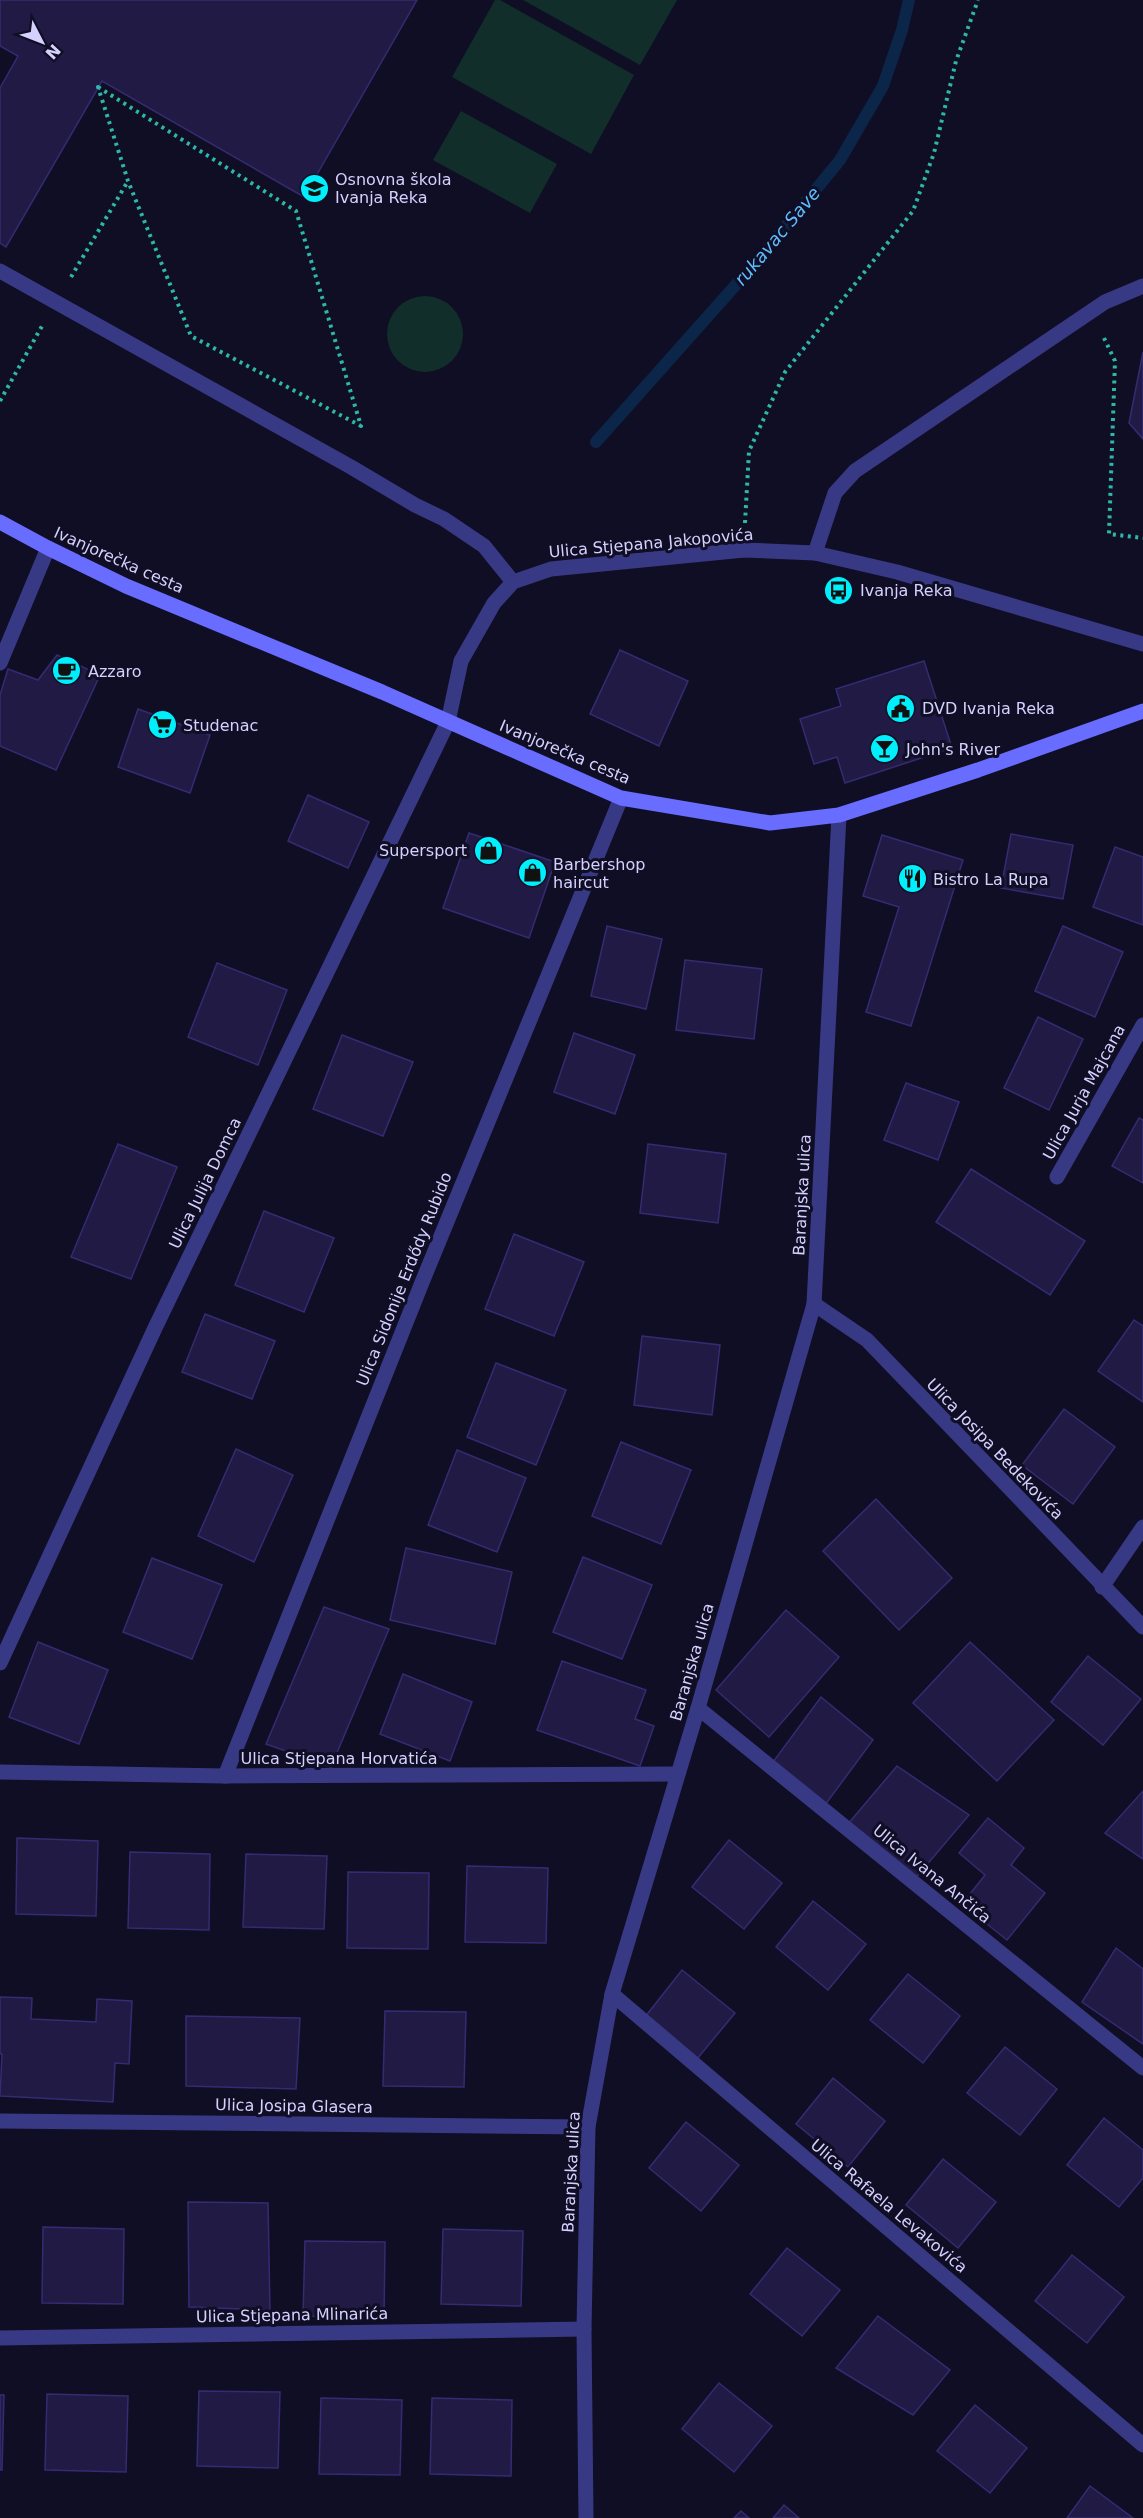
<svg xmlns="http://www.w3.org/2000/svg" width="1143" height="2518" font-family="'DejaVu Sans',sans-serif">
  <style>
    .green { fill: #112e2b }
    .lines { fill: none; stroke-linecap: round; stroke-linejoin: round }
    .stream { stroke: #0c264a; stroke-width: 12 }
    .building { fill: #201a45; stroke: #352b72; stroke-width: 1.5 }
    .path { stroke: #2db7a8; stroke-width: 4; stroke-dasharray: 3 4.5; stroke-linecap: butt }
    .lane { stroke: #383984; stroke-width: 15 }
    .street { stroke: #383984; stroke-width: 15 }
    .secondary { stroke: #686cff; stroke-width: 15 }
    .labels { text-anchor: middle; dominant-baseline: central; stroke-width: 6; stroke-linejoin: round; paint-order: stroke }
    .poi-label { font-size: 16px; fill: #d4d1ff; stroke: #100e24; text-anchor: start }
    .street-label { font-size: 16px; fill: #d4d1ff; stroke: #100e24 }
    .water-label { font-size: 18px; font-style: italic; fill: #5fbdff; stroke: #100e24 }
  </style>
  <rect width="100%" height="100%" fill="#100e24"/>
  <g class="green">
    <path d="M495 0H500L634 75 591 154 452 77Z"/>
    <path d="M523 0H677L640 65Z"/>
    <path d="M461 111 557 164 530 213 433 160Z"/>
    <circle cx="425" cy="334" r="38"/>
  </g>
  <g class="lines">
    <path class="stream" d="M596 442 758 260 840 160 883 86 902 30 909 0"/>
  </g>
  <g class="building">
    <path d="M0 0H417L304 197 102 81 6 247 0 243V88L18 56 0 46Z"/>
    <path d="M1143 352V439L1129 423Z"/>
    <path d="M620 650 688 681 659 746 590 714Z"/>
    <path d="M57 655 100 675 56 770 0 746V695L8 669 38 680Z"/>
    <path d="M924 661 952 748 845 783 837 757 814 764 800 719 841 706 836 689Z"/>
    <path d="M138 709 210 735 190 793 118 767Z"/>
    <path d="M308 795 369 822 348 868 288 841Z"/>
    <path d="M469 833 555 862 529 938 443 908Z"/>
    <path d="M1011 834 1073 845 1063 899 1001 888Z"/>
    <path d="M882 835 963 860 911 1026 866 1012 899 907 863 896Z"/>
    <path d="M1115 847 1143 857V925L1093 907Z"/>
    <path d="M607 926 662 939 646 1009 591 996Z"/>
    <path d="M1063 926 1123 952 1095 1017 1035 991Z"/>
    <path d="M685 960 762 969 754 1039 676 1030Z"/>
    <path d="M217 963 287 990 258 1065 188 1037Z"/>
    <path d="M1038 1017 1083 1039 1049 1110 1004 1088Z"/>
    <path d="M574 1033 635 1055 615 1114 554 1092Z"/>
    <path d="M342 1035 413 1062 383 1136 313 1109Z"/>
    <path d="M906 1083 959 1102 938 1160 884 1140Z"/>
    <path d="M1139 1118 1143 1120V1183L1112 1166Z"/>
    <path d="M118 1144 177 1167 131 1279 71 1257Z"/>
    <path d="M648 1144 726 1154 718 1223 640 1213Z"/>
    <path d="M971 1169 1085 1241 1050 1295 936 1222Z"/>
    <path d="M264 1211 334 1238 304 1312 235 1285Z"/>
    <path d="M514 1234 584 1262 554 1336 485 1309Z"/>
    <path d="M205 1314 275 1341 252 1399 182 1372Z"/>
    <path d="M1134 1320 1143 1326V1402L1098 1371Z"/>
    <path d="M642 1336 720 1345 712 1415 634 1405Z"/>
    <path d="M496 1363 566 1390 536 1465 467 1437Z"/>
    <path d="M1064 1409 1115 1447 1073 1504 1022 1465Z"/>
    <path d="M621 1442 691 1470 661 1544 592 1516Z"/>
    <path d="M236 1449 293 1475 254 1562 198 1536Z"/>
    <path d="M457 1450 526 1478 497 1552 428 1525Z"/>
    <path d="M876 1499 952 1578 899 1630 823 1551Z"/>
    <path d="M406 1548 512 1572 495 1644 390 1620Z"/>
    <path d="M583 1557 652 1585 622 1659 553 1632Z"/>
    <path d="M152 1558 222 1585 192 1659 123 1632Z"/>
    <path d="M324 1607 389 1629 331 1767 266 1744Z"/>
    <path d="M786 1610 839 1657 769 1737 716 1690Z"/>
    <path d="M38 1642 108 1670 79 1744 9 1717Z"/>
    <path d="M970 1642 1054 1720 997 1781 913 1703Z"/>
    <path d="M1088 1656 1141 1699 1103 1745 1051 1702Z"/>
    <path d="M562 1661 646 1690 635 1719 654 1726 640 1766 537 1730Z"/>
    <path d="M403 1674 472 1702 450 1761 380 1734Z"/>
    <path d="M821 1697 873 1740 825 1805 773 1762Z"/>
    <path d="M897 1766 969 1815 914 1880 848 1824Z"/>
    <path d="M1143 1791V1859L1105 1833Z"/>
    <path d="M988 1818 1024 1848 1011 1865 1045 1893 1007 1940 962 1904 985 1875 959 1853Z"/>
    <path d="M17 1838 98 1841 96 1916 16 1914Z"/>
    <path d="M729 1840 782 1883 744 1929 692 1887Z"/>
    <path d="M130 1852 210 1854 209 1930 128 1928Z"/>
    <path d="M246 1854 327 1856 324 1929 243 1927Z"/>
    <path d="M467 1866 548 1868 546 1943 465 1942Z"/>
    <path d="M348 1872 429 1873 428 1949 347 1948Z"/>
    <path d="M813 1901 866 1944 828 1990 776 1947Z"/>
    <path d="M1116 1948 1143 1969V2044L1082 2002Z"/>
    <path d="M682 1970 735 2013 697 2059 645 2017Z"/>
    <path d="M908 1974 960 2016 923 2063 870 2020Z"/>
    <path d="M0 1997 32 1998 31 2019 96 2022 97 1999 132 2001 129 2064 115 2063 113 2102 0 2096 2 2054H0Z"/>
    <path d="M385 2011 466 2012 464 2087 383 2086Z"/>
    <path d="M186 2016 300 2018 296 2089 186 2086Z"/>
    <path d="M1005 2047 1057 2089 1020 2135 967 2093Z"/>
    <path d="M833 2078 885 2121 848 2167 796 2124Z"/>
    <path d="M1104 2118 1143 2150V2178L1119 2207 1067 2165Z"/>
    <path d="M686 2122 739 2165 701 2211 649 2168Z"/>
    <path d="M943 2159 996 2202 958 2248 906 2205Z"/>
    <path d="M188 2202 268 2203 270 2310 189 2307Z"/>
    <path d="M43 2227 124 2229 123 2304 42 2303Z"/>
    <path d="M443 2229 523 2231 521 2306 441 2304Z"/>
    <path d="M305 2241 385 2242 384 2318 303 2316Z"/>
    <path d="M787 2248 840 2290 802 2336 750 2294Z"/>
    <path d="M1072 2255 1124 2297 1087 2343 1035 2301Z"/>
    <path d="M878 2316 950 2370 913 2415 836 2368Z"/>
    <path d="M719 2383 772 2426 734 2472 682 2429Z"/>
    <path d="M199 2391 280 2392 278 2468 197 2466Z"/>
    <path d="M47 2394 128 2396 126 2472 45 2470Z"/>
    <path d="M0 2395H4L2 2470H0Z"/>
    <path d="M321 2398 402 2400 400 2475 319 2474Z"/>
    <path d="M432 2398 512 2400 511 2476 430 2474Z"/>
    <path d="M975 2405 1027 2448 990 2493 937 2451Z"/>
    <path d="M1090 2486 1133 2518H1067Z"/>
    <path d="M784 2505 799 2518H773Z"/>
    <path d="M741 2511 749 2518H734Z"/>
  </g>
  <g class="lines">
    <g class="path">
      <path d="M98 87 296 211 361 426 191 336 128 181Z"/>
      <path d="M71 277 128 181"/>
      <path d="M1104 338 1115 361 1109 534 1143 538"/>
      <path d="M0 401 42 326"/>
      <path d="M745 523 749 451 785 372 913 211 934 153 956 61 978 0"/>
    </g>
    <g class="lane">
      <path d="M0 271 351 467 415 505 444 519 484 546 513 582"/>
      <path d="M815 553 835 493 855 471 1105 302 1143 286"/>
    </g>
    <g class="street">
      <path d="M0 663 48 548"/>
      <path d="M1057 1177 1143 1025"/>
      <path d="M814 1304 867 1340 1143 1627"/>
      <path d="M1102 1587 1143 1527"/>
      <path d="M0 1663 155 1328 448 722 461 661 494 603 513 582 551 569 744 550 815 553 897 572 1143 644"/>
      <path d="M698 1708 1143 2068"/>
      <path d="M0 1772 225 1776 678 1774"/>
      <path d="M225 1776 423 1280 621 798"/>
      <path d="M612 1994 1143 2445"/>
      <path d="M0 2121 588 2127"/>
      <path d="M0 2338 584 2329"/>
      <path d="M586 2518 584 2329 588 2127 612 1994 698 1708 814 1304 839 815"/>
    </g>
    <path class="secondary" d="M0 522 48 548 126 586 382 692 621 798 770 823 839 815 978 770 1143 711"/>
  </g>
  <defs>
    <symbol id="school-disc" viewBox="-11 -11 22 22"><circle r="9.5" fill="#00effc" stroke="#100e24"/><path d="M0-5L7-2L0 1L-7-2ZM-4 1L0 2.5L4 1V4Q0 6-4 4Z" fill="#111"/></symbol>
    <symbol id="bus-disc" viewBox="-11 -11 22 22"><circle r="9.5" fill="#00effc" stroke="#100e24"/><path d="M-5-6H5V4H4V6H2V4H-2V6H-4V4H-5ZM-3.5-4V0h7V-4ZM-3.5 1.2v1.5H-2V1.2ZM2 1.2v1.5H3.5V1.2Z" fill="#111"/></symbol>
    <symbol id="cafe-disc" viewBox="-11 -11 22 22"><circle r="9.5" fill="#00effc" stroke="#100e24"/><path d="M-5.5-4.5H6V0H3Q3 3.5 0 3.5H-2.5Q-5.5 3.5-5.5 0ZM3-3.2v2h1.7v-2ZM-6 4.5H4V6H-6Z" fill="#111"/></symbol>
    <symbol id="civic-disc" viewBox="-11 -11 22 22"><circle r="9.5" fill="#00effc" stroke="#100e24"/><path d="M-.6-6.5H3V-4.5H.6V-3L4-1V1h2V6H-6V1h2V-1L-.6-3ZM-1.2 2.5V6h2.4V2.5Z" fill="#111"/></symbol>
    <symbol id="supermarket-disc" viewBox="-11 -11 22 22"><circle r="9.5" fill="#00effc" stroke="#100e24"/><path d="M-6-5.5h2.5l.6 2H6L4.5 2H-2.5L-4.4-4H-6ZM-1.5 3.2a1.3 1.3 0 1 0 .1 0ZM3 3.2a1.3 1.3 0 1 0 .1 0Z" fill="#111"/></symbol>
    <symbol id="bar-disc" viewBox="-11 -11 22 22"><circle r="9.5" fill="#00effc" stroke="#100e24"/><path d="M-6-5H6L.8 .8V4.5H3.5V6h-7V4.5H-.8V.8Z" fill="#111"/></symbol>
    <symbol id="shop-disc" viewBox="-11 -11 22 22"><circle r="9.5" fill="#00effc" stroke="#100e24"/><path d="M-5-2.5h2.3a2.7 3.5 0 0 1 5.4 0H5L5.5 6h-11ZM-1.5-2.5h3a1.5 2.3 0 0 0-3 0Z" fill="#111"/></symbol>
    <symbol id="restaurant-disc" viewBox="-11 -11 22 22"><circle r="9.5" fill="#00effc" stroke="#100e24"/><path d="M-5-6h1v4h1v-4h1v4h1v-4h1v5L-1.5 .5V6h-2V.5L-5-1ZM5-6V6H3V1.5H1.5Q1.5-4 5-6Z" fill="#111"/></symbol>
  </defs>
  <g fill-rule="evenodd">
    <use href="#school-disc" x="298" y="172" width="33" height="33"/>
    <use href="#bus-disc" x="822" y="574" width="33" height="33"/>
    <use href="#cafe-disc" x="50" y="654" width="33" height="33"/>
    <use href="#civic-disc" x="884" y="692" width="33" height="33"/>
    <use href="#supermarket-disc" x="146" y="708" width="33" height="33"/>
    <use href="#bar-disc" x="868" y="732" width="33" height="33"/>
    <use href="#shop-disc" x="472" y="834" width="33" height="33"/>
    <use href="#shop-disc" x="516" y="856" width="33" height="33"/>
    <use href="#restaurant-disc" x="896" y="862" width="33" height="33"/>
  </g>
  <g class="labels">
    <g class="poi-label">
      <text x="335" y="179">Osnovna škola<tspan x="335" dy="18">Ivanja Reka</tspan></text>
      <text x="860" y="590">Ivanja Reka</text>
      <text x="88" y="671">Azzaro</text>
      <text x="922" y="708">DVD Ivanja Reka</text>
      <text x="183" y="725">Studenac</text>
      <text x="906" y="749">John's River</text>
      <text x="467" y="850" text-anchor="end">Supersport</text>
      <text x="553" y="864">Barbershop<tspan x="553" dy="18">haircut</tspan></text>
      <text x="933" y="879">Bistro La Rupa</text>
    </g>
    <g class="street-label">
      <text transform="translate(651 543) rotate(-5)">Ulica Stjepana Jakopovića</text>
      <text transform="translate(119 560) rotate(24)">Ivanjorečka cesta</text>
      <text transform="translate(565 752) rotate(23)">Ivanjorečka cesta</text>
      <text transform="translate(1084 1092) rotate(-61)">Ulica Jurja Majcana</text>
      <text transform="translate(205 1183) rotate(-64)">Ulica Julija Domca</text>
      <text transform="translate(802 1195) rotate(-87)">Baranjska ulica</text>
      <text transform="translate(404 1279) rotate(-68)">Ulica Sidonije Erdődy Rubido</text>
      <text transform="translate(995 1449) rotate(46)">Ulica Josipa Bedekovića</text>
      <text transform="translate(692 1662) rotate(-74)">Baranjska ulica</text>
      <text x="339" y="1758">Ulica Stjepana Horvatića</text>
      <text transform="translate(932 1874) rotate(39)">Ulica Ivana Ančića</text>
      <text transform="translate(294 2106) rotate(1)">Ulica Josipa Glasera</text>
      <text transform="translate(571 2172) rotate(-87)">Baranjska ulica</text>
      <text transform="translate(889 2206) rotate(40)">Ulica Rafaela Levakovića</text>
      <text transform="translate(292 2315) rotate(-1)">Ulica Stjepana Mlinarića</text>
    </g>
    <g class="water-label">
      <text transform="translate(777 236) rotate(-50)">rukavac Save</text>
    </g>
  </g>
  <g transform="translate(42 42) rotate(132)" stroke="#100e24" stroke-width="4.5" paint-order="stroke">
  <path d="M0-4.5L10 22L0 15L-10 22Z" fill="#d4d1ff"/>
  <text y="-9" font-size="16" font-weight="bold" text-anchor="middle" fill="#d4d1ff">N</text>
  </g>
</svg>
